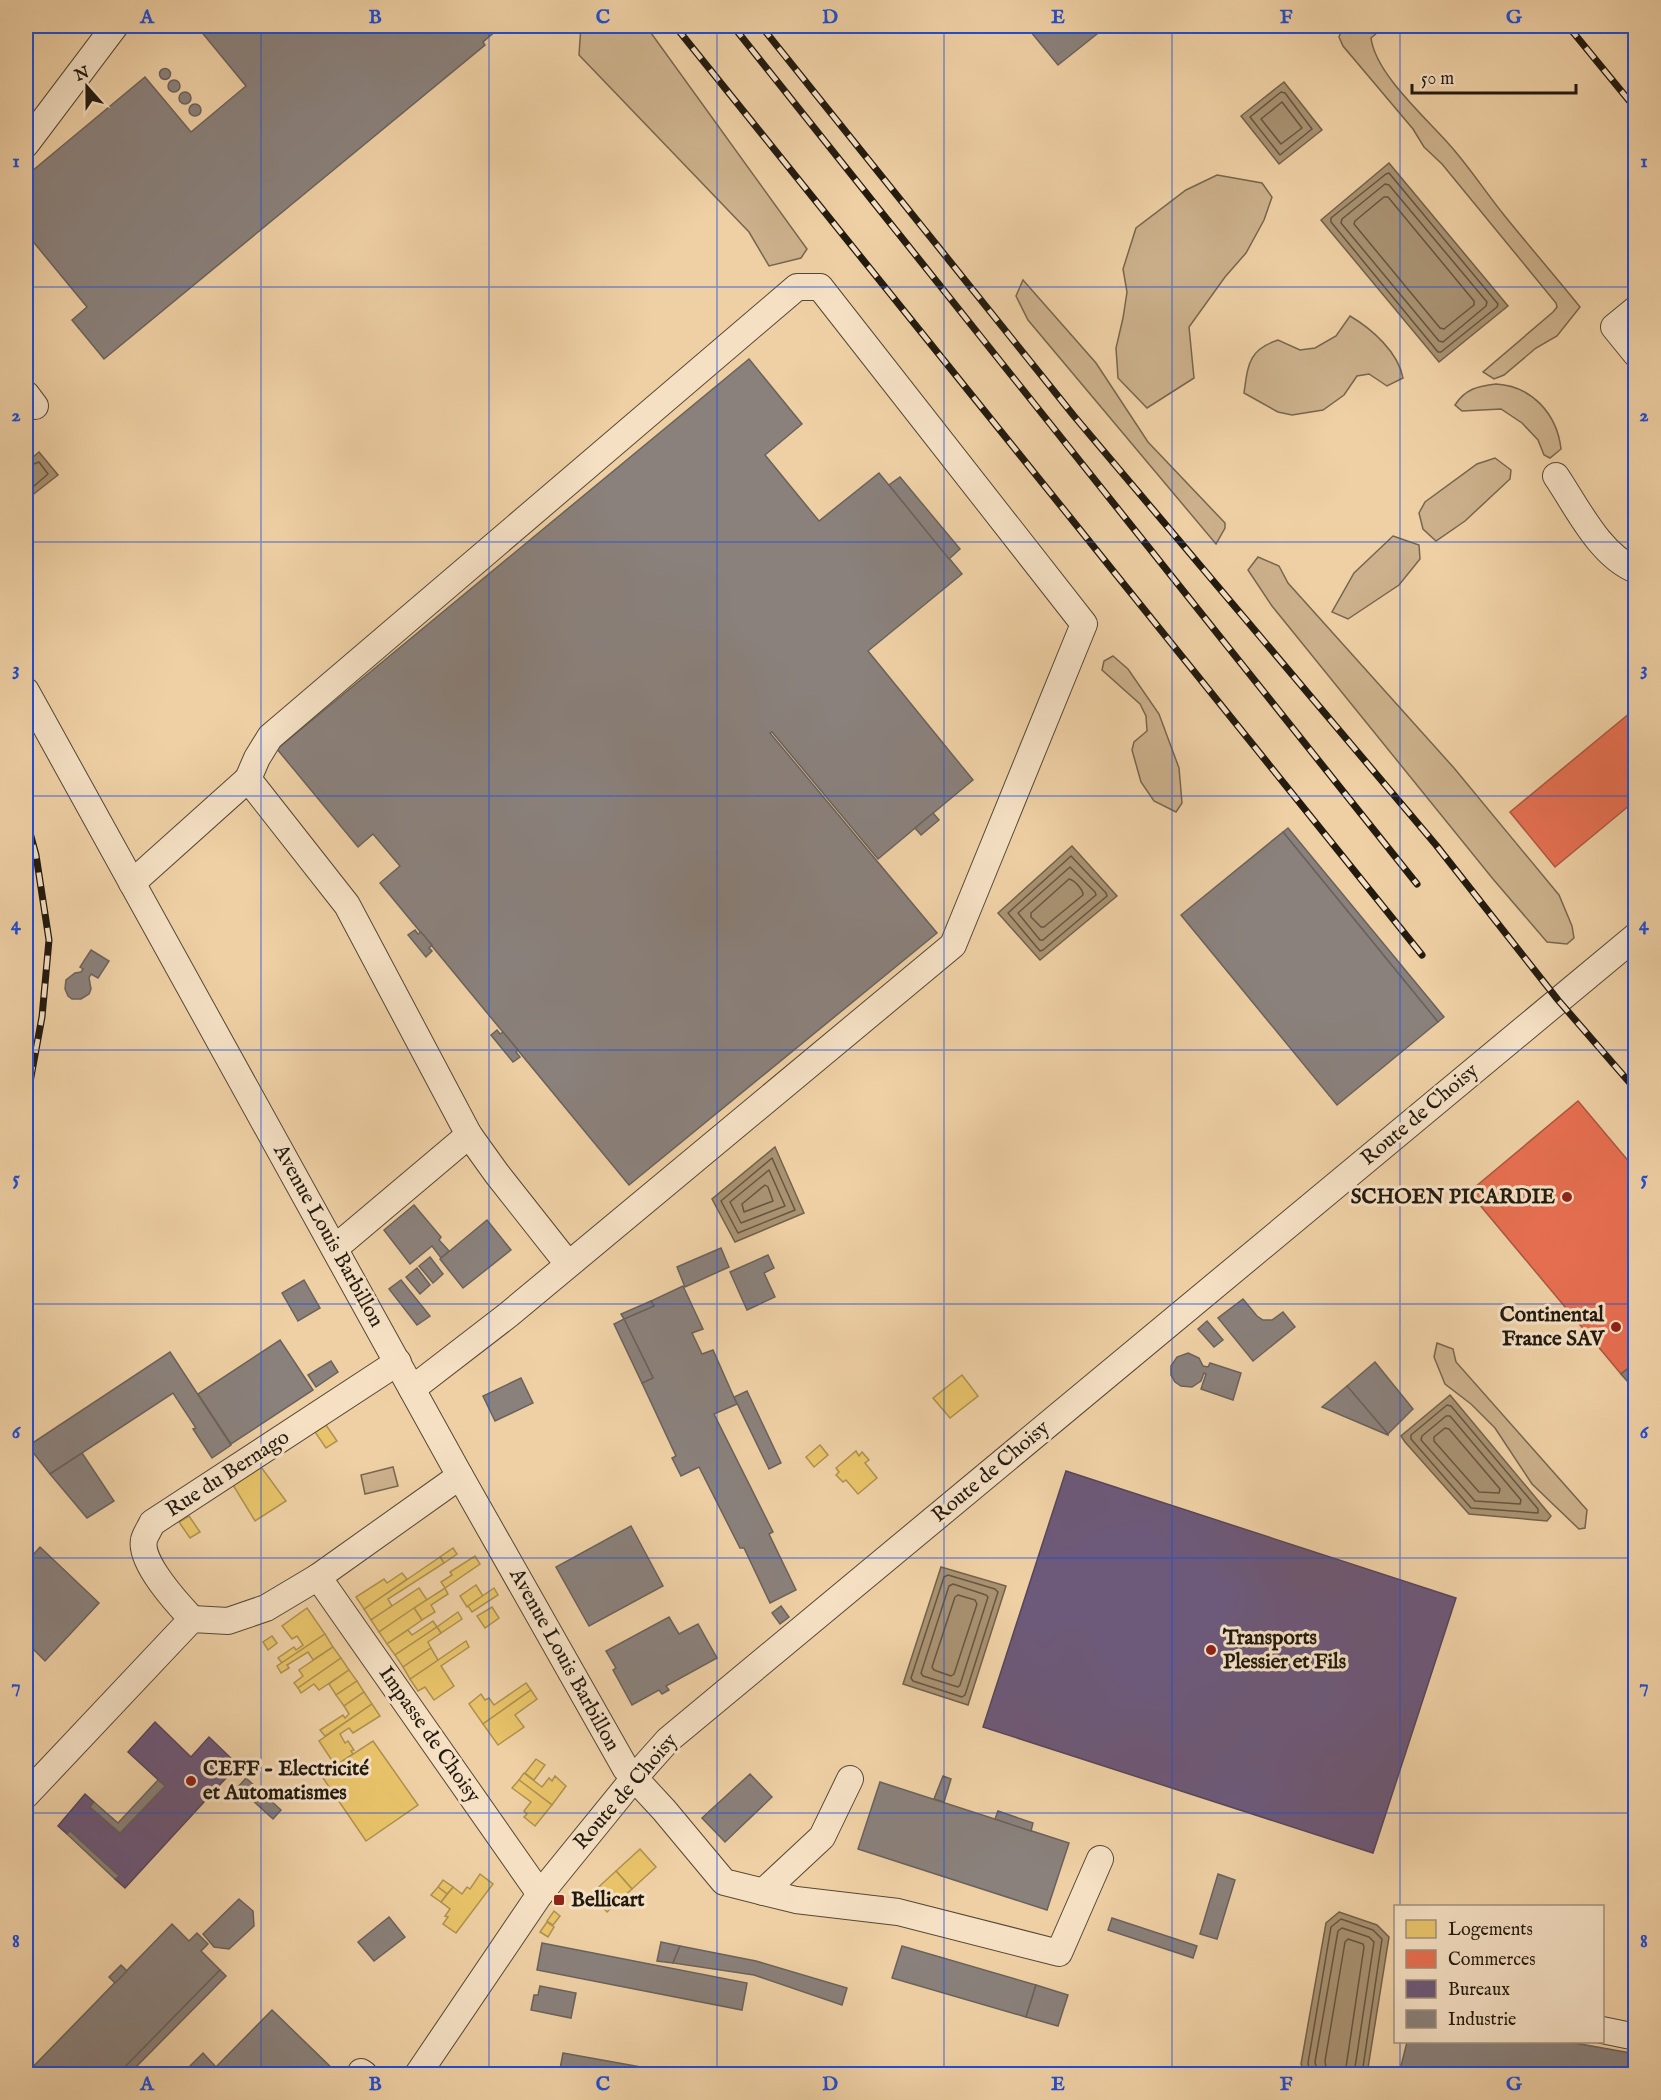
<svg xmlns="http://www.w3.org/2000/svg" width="1661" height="2100" font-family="'IM FELL English',serif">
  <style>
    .green { fill: #ccb18c; stroke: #77664e; stroke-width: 1.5 }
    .water { fill: #a99272; stroke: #73624a; stroke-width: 1.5 }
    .homes { fill: #e9c46a; stroke: #ad914f; stroke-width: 1.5 }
    .shops { fill: #e76f51; stroke: #ac563d; stroke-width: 1.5 }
    .offices { fill: #6d597a; stroke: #56465a; stroke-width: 1.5 }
    .industry { fill: #8a817c; stroke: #6b625b; stroke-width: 1.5 }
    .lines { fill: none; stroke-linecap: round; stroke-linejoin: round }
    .shore { stroke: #665640; stroke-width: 1.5 }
    .minor-casing { stroke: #554834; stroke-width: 28 }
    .minor { stroke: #f5e0c4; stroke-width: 26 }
    .rail-casing { stroke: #221a0f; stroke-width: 7 }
    .rail { stroke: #f5e0c4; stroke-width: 4.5; stroke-dasharray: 14; stroke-linecap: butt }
    .grid { fill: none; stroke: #1d4ed8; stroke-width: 1.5; stroke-opacity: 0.55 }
    .poi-dot { fill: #8f2418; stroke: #f5e0c4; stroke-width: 2 }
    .labels { text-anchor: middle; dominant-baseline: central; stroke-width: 6; stroke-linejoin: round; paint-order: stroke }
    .street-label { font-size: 21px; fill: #221a0f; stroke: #f5e0c4 }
    .poi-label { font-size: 21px; font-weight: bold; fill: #221a0f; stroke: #f5e0c4; text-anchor: start }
    .neatline { fill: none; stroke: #1d4ed8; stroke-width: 2 }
    .grid-label { font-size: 20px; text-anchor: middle; font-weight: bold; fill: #1d4ed8 }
  </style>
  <rect width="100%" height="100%" fill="#efd0a5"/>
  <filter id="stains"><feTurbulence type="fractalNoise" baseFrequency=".00333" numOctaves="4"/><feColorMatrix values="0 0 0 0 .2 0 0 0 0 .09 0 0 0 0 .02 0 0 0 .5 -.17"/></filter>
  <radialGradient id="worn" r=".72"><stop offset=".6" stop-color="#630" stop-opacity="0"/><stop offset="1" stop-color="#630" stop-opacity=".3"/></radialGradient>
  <g class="green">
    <path d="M581 26H646L807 249 801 258 769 266 749 232 579 55Z"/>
    <path d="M1343 26H1385L1371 38C1376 76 1430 121 1454 150 1472 171 1487 194 1504 215 1529 246 1555 276 1580 307L1557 336 1536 348 1504 375 1494 379 1483 372 1553 312 1557 307 1556 303 1442 164 1424 147 1413 129 1343 46 1339 37Z"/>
    <path d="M1217 175 1262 183 1272 197 1264 220 1246 253 1225 277 1189 327 1194 378 1147 408 1118 378 1116 348 1123 318 1127 292 1123 269 1136 228 1186 190Z"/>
    <path d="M1023 280 1096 363 1148 442 1225 523V528L1216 544 1028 320 1016 296Z"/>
    <path d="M1350 316C1372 329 1398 352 1403 378L1387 386 1369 374 1357 376 1344 395 1323 410 1292 415 1278 412 1244 393C1248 365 1248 350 1278 340L1300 350 1315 348 1336 336Z"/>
    <path d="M1496 384C1532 386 1557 414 1561 449L1550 458 1544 455 1538 440 1522 423 1501 409 1462 411 1455 405C1465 389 1478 386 1496 384Z"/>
    <path d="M1495 458 1511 470 1510 479 1465 521 1436 541 1423 529 1419 513 1425 502 1477 464Z"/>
    <path d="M1393 536 1419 545 1420 559 1399 585 1348 619 1332 612 1354 573Z"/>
    <path d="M1258 557 1279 566 1288 583 1454 768 1559 895 1572 926 1574 938 1567 944 1547 942 1493 879 1272 606 1248 570Z"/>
    <path d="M1113 656 1128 669 1159 714 1179 768 1182 803 1176 812 1154 801 1141 782 1132 750 1134 742 1147 731 1146 716 1140 704 1102 670 1104 661Z"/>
    <path d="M1437 1343 1453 1349 1456 1362 1587 1510 1585 1528 1579 1529 1532 1484 1495 1428 1471 1404 1445 1384 1434 1357Z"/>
    <path d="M393 1467 398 1486 365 1494 361 1475Z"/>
  </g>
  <g class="water">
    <path d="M1284 82 1322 130 1279 164 1241 116Z"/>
    <path d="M1389 163 1508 306 1439 362 1321 220Z"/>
    <path d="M39 452 58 475 26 500V463Z"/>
    <path d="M1072 846 1117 896 1040 960 998 913Z"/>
    <path d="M775 1147 804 1213 735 1242 712 1199Z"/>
    <path d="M1450 1395 1551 1516 1547 1521 1469 1514 1405 1442 1401 1436Z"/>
    <path d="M941 1567 1006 1586 968 1705 903 1684Z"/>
    <path d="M1339 1912 1377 1925 1389 1937 1367 2074H1305L1301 2064 1326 1923Z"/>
  </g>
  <g class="homes">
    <path d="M962 1375 978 1396 950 1418 933 1398Z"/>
    <path d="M326 1425 337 1441 326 1448 315 1432Z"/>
    <path d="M820 1445 828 1455 814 1467 806 1457Z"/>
    <path d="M856 1451 859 1456 862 1452 869 1460 865 1463 877 1478 858 1494 846 1480 843 1482 836 1475 839 1472 836 1468Z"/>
    <path d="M261 1467 286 1501 255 1521 233 1485Z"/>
    <path d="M189 1516 200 1532 190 1538 179 1522Z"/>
    <path d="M453 1548 457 1554 444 1563 440 1557Z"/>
    <path d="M475 1556 480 1564 445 1588 441 1582 452 1575 450 1572Z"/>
    <path d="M440 1557 444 1563 388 1599 392 1606 371 1620 364 1609Z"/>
    <path d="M402 1573 407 1579 364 1609 356 1597 384 1579 387 1583Z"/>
    <path d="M476 1585 483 1596 467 1607 460 1596Z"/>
    <path d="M419 1588 427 1600 379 1632 371 1620Z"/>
    <path d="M445 1588 448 1594 431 1605 435 1612 422 1620 414 1608Z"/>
    <path d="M494 1588 498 1595 472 1612 468 1606Z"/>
    <path d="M492 1607 499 1618 485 1628 477 1616Z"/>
    <path d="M307 1608 325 1634 282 1663 278 1658 294 1647 296 1650 303 1645 297 1636 292 1639 282 1626Z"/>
    <path d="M414 1608 422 1620 387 1644 379 1632Z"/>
    <path d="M458 1612 462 1619 441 1633 437 1627Z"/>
    <path d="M433 1621 437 1627 395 1655 387 1644 408 1630 412 1635Z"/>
    <path d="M437 1627 441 1633 428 1642 431 1648 403 1667 395 1655Z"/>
    <path d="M325 1634 333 1647 313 1660 308 1652 287 1665 289 1668 281 1673 277 1666Z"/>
    <path d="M272 1636 277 1643 268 1650 263 1642Z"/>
    <path d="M466 1641 469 1647 441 1666 454 1686 434 1700 425 1687 418 1691 410 1679Z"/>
    <path d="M333 1647 341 1658 298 1688 294 1683 303 1676 299 1670Z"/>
    <path d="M431 1648 438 1660 410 1679 403 1667Z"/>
    <path d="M341 1658 349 1670 319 1690 314 1684 301 1693 298 1688Z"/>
    <path d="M349 1670 357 1681 336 1695 329 1684Z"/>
    <path d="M357 1681 364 1692 344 1706 336 1695Z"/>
    <path d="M526 1683 531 1690 483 1724 469 1704 481 1694 485 1700 489 1698 494 1705Z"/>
    <path d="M531 1690 537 1699 515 1715 524 1727 498 1745 483 1724Z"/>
    <path d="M364 1692 372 1704 325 1736 320 1730 343 1715 345 1718 349 1714 344 1706Z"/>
    <path d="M372 1704 380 1716 353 1733 349 1728 340 1734 345 1743 348 1741 354 1750 351 1751 353 1754 332 1768 329 1764 333 1762 319 1741Z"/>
    <path d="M373 1741 418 1805 366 1841 321 1775Z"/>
    <path d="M536 1759 545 1765 534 1780 525 1773Z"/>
    <path d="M524 1773 542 1787 549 1778 552 1781 555 1776 566 1786 552 1805 519 1780Z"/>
    <path d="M519 1780 552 1805 535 1826 524 1817 527 1814 524 1811 531 1802 512 1788Z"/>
    <path d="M640 1849 656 1867 632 1889 616 1871Z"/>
    <path d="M616 1871 632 1889 607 1912 591 1894Z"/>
    <path d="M480 1874 493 1884 456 1933 443 1924 448 1917 445 1916 450 1909 441 1902 453 1887 462 1894 467 1887 470 1889Z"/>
    <path d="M443 1880 453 1887 447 1894 438 1887Z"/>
    <path d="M438 1887 447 1894 441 1902 431 1895Z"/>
    <path d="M554 1911 560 1916 553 1925 547 1921Z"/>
    <path d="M547 1922 554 1927 548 1937 540 1932Z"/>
  </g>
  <g class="shops">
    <path d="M1636 708V800L1555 867 1510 812Z"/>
    <path d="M1578 1101 1636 1170V1362L1621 1374 1469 1192Z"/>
  </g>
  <g class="offices">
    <path d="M1066 1471 1456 1598 1373 1853 983 1727Z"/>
    <path d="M155 1722 191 1757 209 1737 238 1765 125 1888 115 1879 119 1876 70 1831 67 1834 58 1826 85 1794 94 1802 90 1807 120 1833 165 1786 128 1752Z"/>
  </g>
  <g class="industry">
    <path d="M203 26H487L497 30 483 42 485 45 104 359 72 320 87 307 26 233V176L145 77 191 132 246 86 199 29Z"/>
    <path d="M1026 26H1107L1058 65Z"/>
    <circle cx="165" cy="74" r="5.5"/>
    <circle cx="174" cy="86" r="6"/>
    <circle cx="185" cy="98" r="6"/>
    <circle cx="195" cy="110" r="6"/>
    <path d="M749 359 802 424 765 455 819 521 879 473 962 574 868 651 973 780 878 859 772 732 770 733 937 933 629 1185 380 883 400 866 373 834 358 847 277 749Z"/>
    <path d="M900 477 960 549 949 559 889 485Z"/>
    <path d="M933 813 939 820 921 835 915 828Z"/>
    <path d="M1288 828 1444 1017 1438 1022 1283 832Z"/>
    <path d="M1283 832 1438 1022 1337 1105 1181 915Z"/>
    <path d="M415 930 418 934 421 932 432 945 429 948 432 951 426 957 408 935Z"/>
    <path d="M91 950 109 961 98 978 91 974 89 978 91 989 89 994 81 999H72L68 996 65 989 66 980 75 973 81 972 83 969 80 967Z"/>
    <path d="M497 1030 500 1034 503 1032 518 1050 516 1052 520 1057 513 1062 491 1035Z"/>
    <path d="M414 1205 441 1237 439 1240 449 1251 441 1258 432 1246 410 1264 384 1230Z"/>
    <path d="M487 1220 511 1250 463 1288 440 1259Z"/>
    <path d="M721 1248 729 1267 685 1287 677 1267Z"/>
    <path d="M768 1255 774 1268 764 1273 775 1297 747 1310 730 1272Z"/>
    <path d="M430 1257 443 1274 433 1283 419 1266Z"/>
    <path d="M417 1268 430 1285 420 1294 406 1277Z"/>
    <path d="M304 1280 320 1308 298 1321 282 1293Z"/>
    <path d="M401 1280 430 1316 417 1325 389 1289Z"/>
    <path d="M683 1286 703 1329 692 1333 702 1354 713 1350 737 1404 714 1414 773 1532 769 1534 796 1590 770 1603 744 1548H740L699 1467 681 1476 672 1458 676 1456 642 1383 653 1378 624 1319 654 1306 651 1301Z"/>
    <path d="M1243 1299 1257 1316 1263 1320H1272L1283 1312 1295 1327 1253 1361 1218 1318Z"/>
    <path d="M651 1301 654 1306 624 1319 621 1314Z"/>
    <path d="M624 1319 653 1378 642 1383 614 1324Z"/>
    <path d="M1207 1321 1223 1340 1214 1347 1198 1329Z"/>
    <path d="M280 1340 313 1390 231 1444 198 1394Z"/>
    <path d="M170 1352 231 1445 212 1458 193 1429 196 1428 173 1393 50 1474 28 1446Z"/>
    <path d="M1188 1353 1199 1358 1203 1366 1208 1367 1210 1363 1241 1373 1233 1400 1201 1389 1206 1374 1204 1373 1201 1381 1192 1387 1181 1386 1175 1382 1171 1375V1366L1177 1357Z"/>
    <path d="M331 1361 338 1372 316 1387 308 1375Z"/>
    <path d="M1375 1362 1413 1409 1388 1434 1347 1386Z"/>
    <path d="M1636 1362V1391L1621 1374Z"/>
    <path d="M521 1378 533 1403 495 1421 483 1396Z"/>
    <path d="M1347 1386 1388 1434V1435L1322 1407Z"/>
    <path d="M747 1391 781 1463 769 1469 734 1397Z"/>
    <path d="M82 1453 114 1501 87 1518 50 1474Z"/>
    <path d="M631 1526 663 1586 589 1626 556 1567Z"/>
    <path d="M40 1547 99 1603 45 1661 26 1642V1563Z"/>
    <path d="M781 1606 789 1617 780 1624 772 1613Z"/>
    <path d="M669 1617 679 1634 698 1624 717 1658 666 1686 669 1690 662 1694 659 1690 632 1705 613 1670 616 1668 606 1651Z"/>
    <path d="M750 1774 772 1797 725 1842 702 1818Z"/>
    <path d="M943 1776 951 1779 944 1802 934 1799Z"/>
    <path d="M246 1778 281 1810 273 1819 238 1787Z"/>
    <path d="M158 1780 165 1786 120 1833 90 1807 94 1802 118 1823Z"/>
    <path d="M880 1782 1069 1843 1047 1910 858 1849Z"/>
    <path d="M998 1811 1033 1823 1031 1831 995 1819Z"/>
    <path d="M70 1831 119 1876 115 1879 67 1834Z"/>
    <path d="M1218 1874 1235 1880 1217 1939 1200 1934Z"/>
    <path d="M239 1899 253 1911 254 1926 229 1949 214 1947 203 1934Z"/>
    <path d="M389 1917 405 1937 374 1961 358 1942Z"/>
    <path d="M1112 1918 1197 1946 1193 1958 1108 1930Z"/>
    <path d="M172 1924 189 1941 197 1933 208 1944 201 1951 220 1970 118 2074H26Z"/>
    <path d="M661 1942 680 1946 673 1963 657 1961Z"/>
    <path d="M542 1943 747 1983 742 2010 537 1970Z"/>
    <path d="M680 1946 756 1961 847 1988 842 2005 754 1975 673 1963Z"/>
    <path d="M902 1946 1036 1985 1026 2017 892 1978Z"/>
    <path d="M121 1965 127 1971 115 1983 109 1977Z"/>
    <path d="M220 1970 226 1976 129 2074H118Z"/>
    <path d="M1036 1985 1068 1995 1058 2026 1026 2017Z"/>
    <path d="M540 1986 576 1993 571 2018 531 2010 534 1995H538Z"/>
    <path d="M272 2010 338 2074H182L203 2053 216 2067Z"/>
    <path d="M1407 2042H1569L1636 2054V2074H1399Z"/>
    <path d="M563 2053 680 2074H559Z"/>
  </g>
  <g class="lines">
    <g class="shore">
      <path d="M1281 92 1285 93 1312 129 1280 155 1250 117Z"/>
      <path d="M1282 102 1302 128 1281 144 1261 119Z"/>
      <path d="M1389 173 1498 304 1497 307 1441 352H1438L1331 222V218L1386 174Z"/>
      <path d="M1385 184 1389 185 1487 302 1486 306 1443 342 1439 341 1341 223 1342 219Z"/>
      <path d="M1384 197H1388L1474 301V305L1444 329 1440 328 1354 224 1355 221Z"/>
      <path d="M26 467 39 462 48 474 26 493"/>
      <path d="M1071 856 1106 893 1107 896 1043 950 1040 951 1008 913Z"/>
      <path d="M1070 867 1095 892 1096 895 1043 940H1040L1018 913Z"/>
      <path d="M1069 879C1074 880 1083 889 1083 895L1044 927H1041L1031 917V913Z"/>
      <path d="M772 1158 795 1210 738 1233 721 1201Z"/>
      <path d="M769 1170 785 1206 741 1223 730 1202Z"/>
      <path d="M765 1185 768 1187 773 1201 744 1212 742 1204Z"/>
      <path d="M1447 1405 1451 1406 1538 1509V1513L1471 1508 1411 1439V1435Z"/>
      <path d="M1446 1416H1450L1521 1500 1520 1504 1475 1501 1421 1440 1422 1436Z"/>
      <path d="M1445 1428 1449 1429 1500 1489 1499 1493 1479 1492 1434 1441V1437Z"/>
      <path d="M948 1575 995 1589 998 1592 965 1695 962 1697 913 1681 911 1678 944 1577Z"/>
      <path d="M953 1584 986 1595 988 1597 960 1685 958 1687 923 1676 921 1673 949 1586Z"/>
      <path d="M958 1595 975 1600 977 1604 954 1674 951 1676 934 1670 932 1667 955 1597Z"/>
      <path d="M1310 2074 1308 2063 1331 1927 1341 1919 1373 1930 1382 1939 1362 2074"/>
      <path d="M1318 2074 1315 2062 1338 1931 1342 1928 1369 1937 1374 1942 1354 2074"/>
      <path d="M1327 2074 1325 2061 1345 1942 1348 1939 1363 1944 1364 1947 1345 2074"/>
    </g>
    <defs>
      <g id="minor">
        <path d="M26 144 115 26"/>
        <path d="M1636 309 1614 327 1636 354"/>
        <path d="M26 394 35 406"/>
        <path d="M1556 476C1577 507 1600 556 1636 570"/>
        <path d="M26 691 460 1476 626 1769 664 1810 724 1882 796 1900 898 1912 1059 1953 1100 1859"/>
        <path d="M132 883 248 779"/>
        <path d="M335 1248 469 1135"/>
        <path d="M412 1389 508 1315 953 945 1084 624 820 287H797L270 737 257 758 248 779 347 905 469 1135 497 1174 568 1264"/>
        <path d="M318 1577 540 1894"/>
        <path d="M192 1619C178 1604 139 1562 144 1540 145 1535 150 1528 152 1523L398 1362"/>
        <path d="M26 1795 192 1619 228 1621 266 1608 318 1577 460 1476"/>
        <path d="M763 1892 822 1837 850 1779"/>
        <path d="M1602 2030 1636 2037"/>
        <path d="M361 2072 364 2074"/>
        <path d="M418 2074 540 1894 635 1777 668 1740 1636 936"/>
      </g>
    </defs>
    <use href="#minor" class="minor-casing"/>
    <use href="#minor" class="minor"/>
    <defs>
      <g id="rail">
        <path d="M675 26 1422 955"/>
        <path d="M733 26 1417 884"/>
        <path d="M761 26 1074 416 1436 845 1558 1000 1636 1090"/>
        <path d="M1568 26 1636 109"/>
        <path d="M26 818 36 855 49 940 42 1017 30 1082 26 1096"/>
        <path d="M26 897 30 945 26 998"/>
      </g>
    </defs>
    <use href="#rail" class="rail-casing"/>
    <use href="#rail" class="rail"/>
  </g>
  <path class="grid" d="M261 26V2074M489 26V2074M717 26V2074M944 26V2074M1172 26V2074M1400 26V1906M26 287H1636M26 542H1636M26 796H1636M26 1050H1636M26 1304H1636M26 1558H1636M26 1813H1636M1400 2042V2074"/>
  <g class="poi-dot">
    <circle cx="1567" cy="1197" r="6"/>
    <circle cx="1616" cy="1327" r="6"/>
    <circle cx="1211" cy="1650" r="6"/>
    <circle cx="191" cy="1781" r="6"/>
    <rect x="553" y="1894" width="12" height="12" rx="3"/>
  </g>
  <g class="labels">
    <g class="street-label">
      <text transform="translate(1420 1115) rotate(-40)">Route de Choisy</text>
      <text transform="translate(328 1236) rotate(61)">Avenue Louis Barbillon</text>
      <text transform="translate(991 1472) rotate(-40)">Route de Choisy</text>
      <text transform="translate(228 1474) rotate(-33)">Rue du Bernago</text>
      <text transform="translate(564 1660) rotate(61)">Avenue Louis Barbillon</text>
      <text transform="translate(429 1735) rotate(55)">Impasse de Choisy</text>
      <text transform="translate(626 1792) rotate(-49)">Route de Choisy</text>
    </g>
    <g class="poi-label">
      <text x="1555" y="1197" text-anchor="end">SCHOEN PICARDIE</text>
      <text x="1604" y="1315" text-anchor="end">Continental<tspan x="1604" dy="24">France SAV</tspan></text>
      <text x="1223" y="1638">Transports<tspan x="1223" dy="24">Plessier et Fils</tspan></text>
      <text x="203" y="1769">CEFF - Electricité<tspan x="203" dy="24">et Automatismes</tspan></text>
      <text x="571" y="1900">Bellicart</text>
    </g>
  </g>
  <rect width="1661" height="2100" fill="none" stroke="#efd0a5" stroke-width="66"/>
  <rect x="1394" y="1905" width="210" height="138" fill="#f5e0c4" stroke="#a1917c" stroke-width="1.5"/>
  <rect x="1406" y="1920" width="30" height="18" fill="#e9c46a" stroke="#a1917c" stroke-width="1.5"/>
  <text x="1448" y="1935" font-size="18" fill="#221a0f">Logements</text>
  <rect x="1406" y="1950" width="30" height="18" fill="#e76f51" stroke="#a1917c" stroke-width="1.5"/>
  <text x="1448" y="1965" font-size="18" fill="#221a0f">Commerces</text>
  <rect x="1406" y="1980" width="30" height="18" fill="#6d597a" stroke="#a1917c" stroke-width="1.5"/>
  <text x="1448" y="1995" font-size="18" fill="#221a0f">Bureaux</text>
  <rect x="1406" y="2010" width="30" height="18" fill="#8a817c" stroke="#a1917c" stroke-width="1.5"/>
  <text x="1448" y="2025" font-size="18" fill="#221a0f">Industrie</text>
  <g transform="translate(87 87) rotate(339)" stroke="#f5e0c4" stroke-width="4.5" paint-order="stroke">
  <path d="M0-4.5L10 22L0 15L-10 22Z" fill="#221a0f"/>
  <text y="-9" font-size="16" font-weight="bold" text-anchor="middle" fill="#221a0f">N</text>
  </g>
  <path d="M1412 84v9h164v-9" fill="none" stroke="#221a0f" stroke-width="3"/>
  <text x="1421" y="84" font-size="18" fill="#221a0f" stroke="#f5e0c4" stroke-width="4.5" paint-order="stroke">50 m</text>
  <rect x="33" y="33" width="1595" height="2034" class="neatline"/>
  <g class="grid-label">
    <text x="147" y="23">A</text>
    <text x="375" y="23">B</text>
    <text x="603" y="23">C</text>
    <text x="830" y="23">D</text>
    <text x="1058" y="23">E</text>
    <text x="1286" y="23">F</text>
    <text x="1514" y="23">G</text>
    <text x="16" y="167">1</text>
    <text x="1644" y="167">1</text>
    <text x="16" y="421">2</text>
    <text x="1644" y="421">2</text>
    <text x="16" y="675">3</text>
    <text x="1644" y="675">3</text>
    <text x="16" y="930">4</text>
    <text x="1644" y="930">4</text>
    <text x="16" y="1184">5</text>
    <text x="1644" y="1184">5</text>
    <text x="16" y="1438">6</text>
    <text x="1644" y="1438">6</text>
    <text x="16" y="1692">7</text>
    <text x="1644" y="1692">7</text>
    <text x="16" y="1947">8</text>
    <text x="1644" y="1947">8</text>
    <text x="147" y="2090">A</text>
    <text x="375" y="2090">B</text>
    <text x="603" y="2090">C</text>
    <text x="830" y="2090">D</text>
    <text x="1058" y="2090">E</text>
    <text x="1286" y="2090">F</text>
    <text x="1514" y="2090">G</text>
  </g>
  <rect width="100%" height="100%" filter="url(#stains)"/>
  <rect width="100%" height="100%" fill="url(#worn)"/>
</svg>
